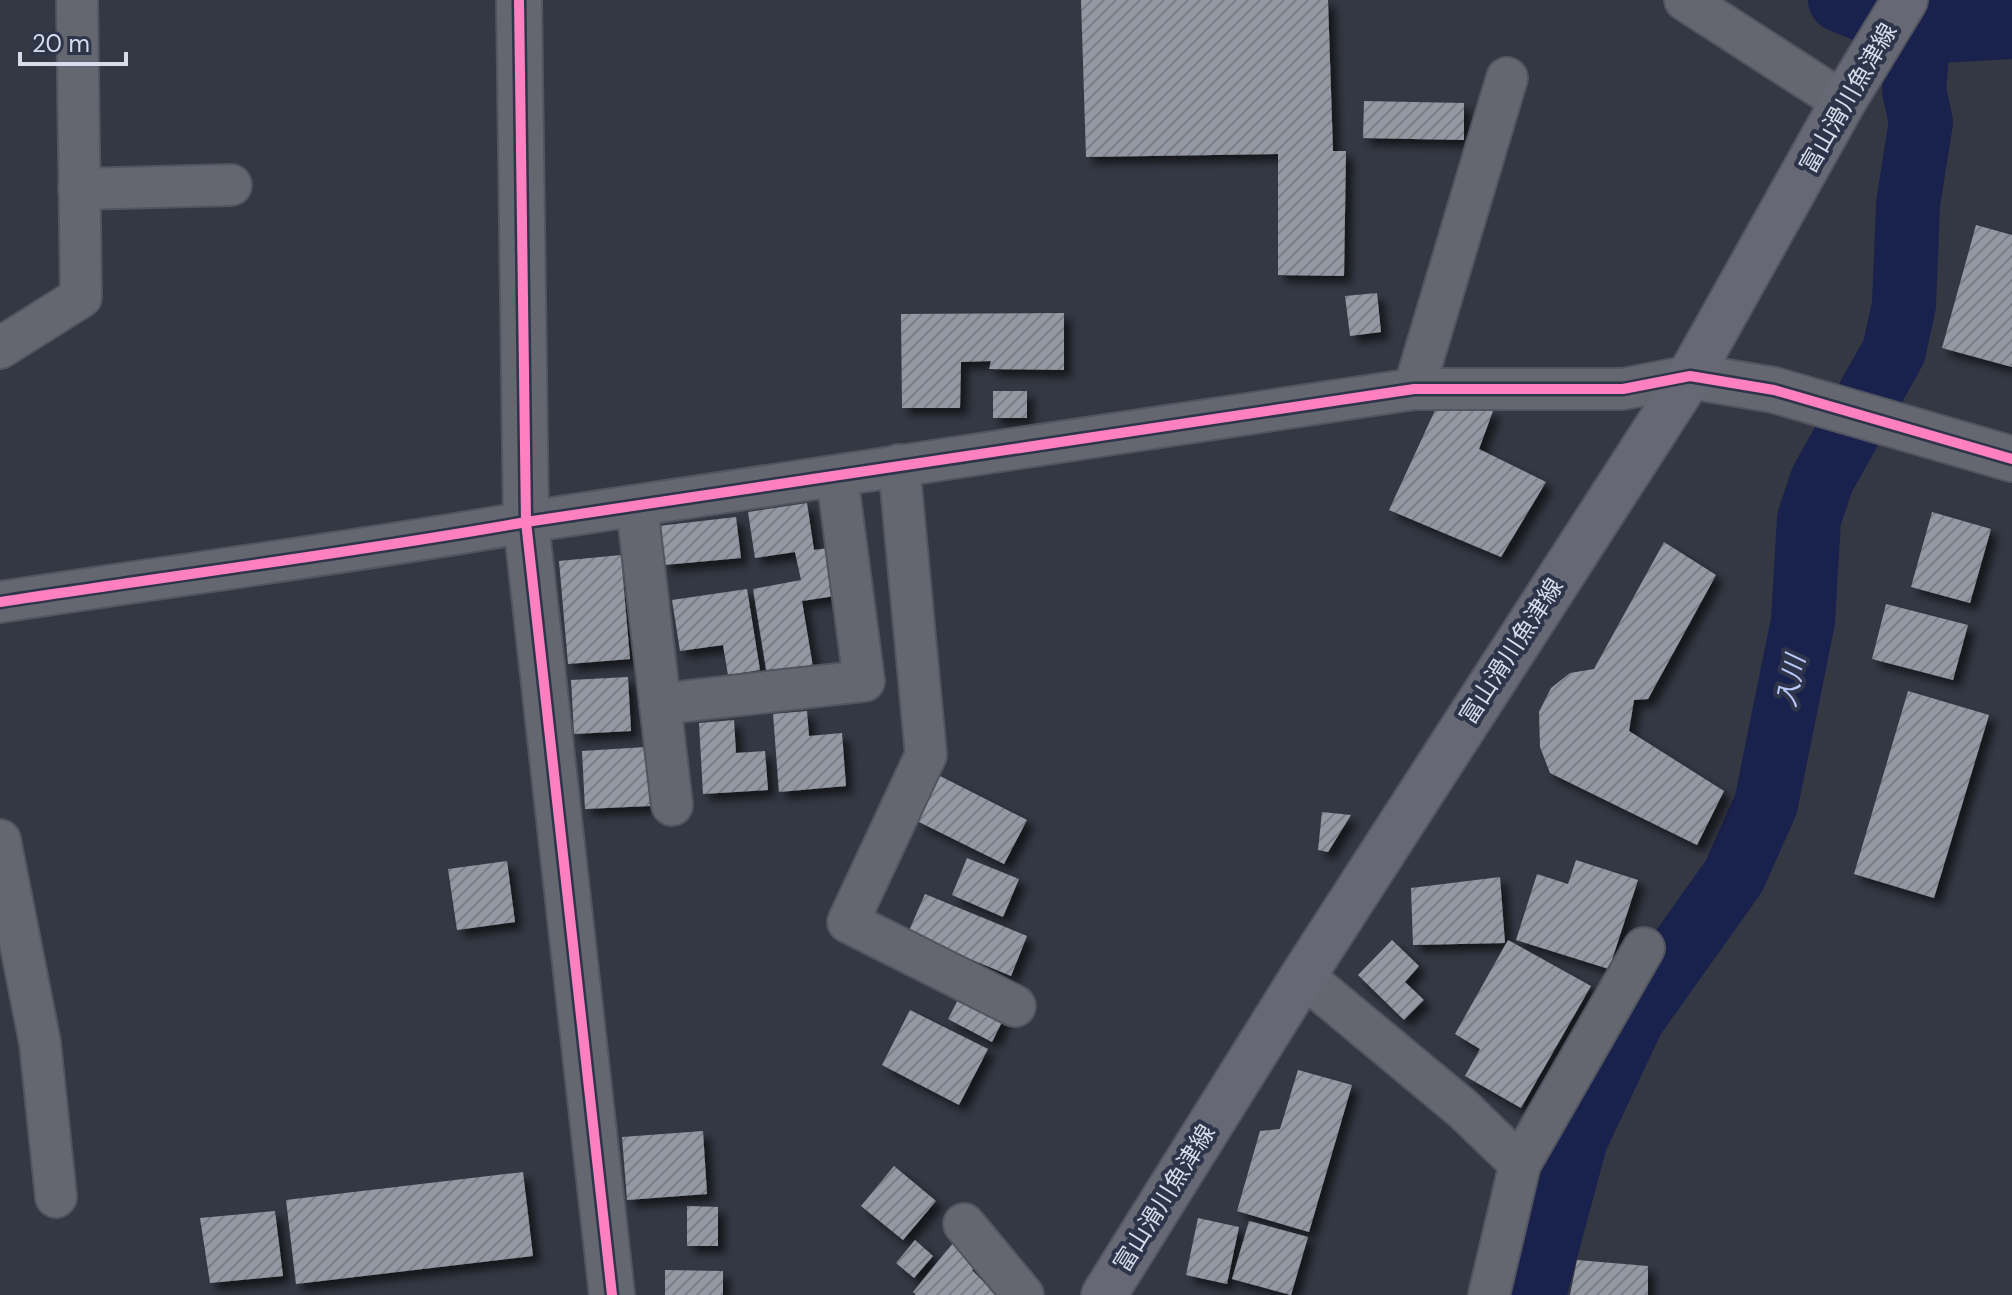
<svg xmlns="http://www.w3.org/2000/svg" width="2012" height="1295" font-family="'DM Sans','Noto Sans JP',sans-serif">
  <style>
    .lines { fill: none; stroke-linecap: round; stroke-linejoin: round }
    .river { stroke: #19214d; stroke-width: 64 }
    .building { fill: url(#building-hatch); filter: url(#shadow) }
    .minor-casing { stroke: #525560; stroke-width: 44 }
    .tertiary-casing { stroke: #525560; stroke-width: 48 }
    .secondary-casing { stroke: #525560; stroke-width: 48 }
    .minor { stroke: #64676f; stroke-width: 40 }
    .tertiary { stroke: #64676f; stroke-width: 44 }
    .secondary { stroke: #666974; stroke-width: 44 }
    .cycleway-casing { stroke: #2e3449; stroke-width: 15 }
    .cycleway { stroke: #ff80c0; stroke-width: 10 }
    .labels { text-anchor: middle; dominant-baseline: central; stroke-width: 8; stroke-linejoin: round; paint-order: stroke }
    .street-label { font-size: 24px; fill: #d7dcea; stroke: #2e3449 }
    .water-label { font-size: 26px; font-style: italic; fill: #b9c8f9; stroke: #2e3449 }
  </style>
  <defs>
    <pattern id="building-hatch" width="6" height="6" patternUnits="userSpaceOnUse" patternTransform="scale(2)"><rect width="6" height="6" fill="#9498a2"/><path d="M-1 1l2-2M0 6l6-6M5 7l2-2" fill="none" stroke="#7b7e86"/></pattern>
    <filter id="shadow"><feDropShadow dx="7" dy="7" stdDeviation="4" flood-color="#0009"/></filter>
  </defs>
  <rect width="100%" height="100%" fill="#343843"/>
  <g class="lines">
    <g class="river">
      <path d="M1840 0 1919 32 2012 27"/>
      <path d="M1534 1295 1576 1139 1600 1088 1633 1018 1734 876 1766 804 1803 621 1809 519 1822 480 1894 351 1904 305 1908 204 1921 122 1914 90 1919 32"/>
    </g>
  </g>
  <g class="building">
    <path d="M1081 0H1328L1333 151H1346L1344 276 1278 275V154L1086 157Z"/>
    <path d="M1364 101 1464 103V140L1363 138Z"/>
    <path d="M1976 225 2012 235V367L1942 348Z"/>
    <path d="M1377 293 1381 332 1350 336 1345 296Z"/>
    <path d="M1064 313V370L989 369 991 361 961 362 960 408H902L901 314Z"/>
    <rect x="993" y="391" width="34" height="27"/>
    <path d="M1437 406 1493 411 1479 449 1546 482 1501 557 1389 510Z"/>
    <path d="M807 503 814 550 829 548 835 596 802 601 813 667 767 675 753 589 801 580 795 552 755 558 748 512Z"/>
    <path d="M1932 512 1991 529 1970 603 1911 587Z"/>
    <path d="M736 517 741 558 664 565 658 526Z"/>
    <path d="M1664 542 1716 575 1648 699 1634 700 1629 731 1724 791 1697 845 1550 773 1540 747 1539 712 1551 688 1570 673 1594 669Z"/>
    <path d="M621 555 630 659 568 664 559 561Z"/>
    <path d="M747 589 760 670 728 675 723 645 680 651 672 600Z"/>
    <path d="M1886 604 1968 625 1953 680 1872 659Z"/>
    <path d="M628 677 631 731 574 734 571 680Z"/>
    <path d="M1908 691 1989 715 1934 898 1854 874Z"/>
    <path d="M807 711 809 736 842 733 846 786 779 792 773 714Z"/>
    <path d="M734 720 736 753 765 751 768 790 703 794 699 723Z"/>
    <path d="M646 747 650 806 585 809 582 751Z"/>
    <path d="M940 776 1027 820 1004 864 917 821Z"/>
    <path d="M1322 812 1351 815 1328 852 1318 850Z"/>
    <path d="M967 858 1019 879 1003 917 952 895Z"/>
    <path d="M1576 860 1638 880 1609 969 1516 940 1537 874 1568 884Z"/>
    <path d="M507 861 515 922 457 930 448 869Z"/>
    <path d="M1500 877 1505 943 1413 945 1411 888Z"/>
    <path d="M925 894 1027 936 1011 976 908 933Z"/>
    <path d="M1392 940 1419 966 1405 982 1424 1000 1404 1020 1358 975Z"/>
    <path d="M1508 940 1591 986 1521 1108 1465 1076 1480 1049 1455 1034Z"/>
    <path d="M961 994 1005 1016 992 1042 948 1019Z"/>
    <path d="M910 1010 988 1049 959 1105 882 1065Z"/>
    <path d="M1298 1070 1352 1085 1309 1232 1237 1211 1260 1131 1280 1129Z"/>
    <path d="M703 1131 707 1194 627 1200 622 1137Z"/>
    <path d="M894 1166 936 1201 903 1240 861 1206Z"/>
    <path d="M523 1172 533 1256 296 1284 286 1200Z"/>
    <path d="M687 1206 718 1207V1246H687Z"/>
    <path d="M275 1211 283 1276 210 1283 200 1218Z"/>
    <path d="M1198 1218 1239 1227 1227 1284 1186 1275Z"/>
    <path d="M1249 1221 1308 1237 1291 1295 1232 1279Z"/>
    <path d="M957 1238 982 1260 972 1270 996 1295H916L913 1292Z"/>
    <path d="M915 1240 933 1256 914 1278 896 1263Z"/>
    <path d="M1577 1260 1648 1266V1295H1570Z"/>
    <path d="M665 1270 723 1271V1295H665Z"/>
  </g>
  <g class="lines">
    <defs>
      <g id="minor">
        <path d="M1685 0 1843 102"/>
        <path d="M79 189 231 185"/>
        <path d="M0 348 81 297 77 0"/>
        <path d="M1414 389 1507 78"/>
        <path d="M899 465 926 755 848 922 1015 1006"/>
        <path d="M637 507 672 805"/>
        <path d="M0 602C175 575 352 553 526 522L1414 389H1623L1690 376"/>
        <path d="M660 704 864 681 837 476"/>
        <path d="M0 840 40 1043 56 1197"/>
        <path d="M1303 976 1463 1109 1520 1164 1489 1295"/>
        <path d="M1520 1164 1644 948"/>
        <path d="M964 1224 1023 1295"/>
      </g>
      <g id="tertiary">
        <path d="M519 0 526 522 612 1295"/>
        <path d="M1690 376 1774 390 2012 459"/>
      </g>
      <path id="secondary" d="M1104 1295 1303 976 1690 376 1843 102 1905 0"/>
    </defs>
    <use href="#minor" class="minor-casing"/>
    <use href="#tertiary" class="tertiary-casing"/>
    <use href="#secondary" class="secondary-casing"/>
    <use href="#minor" class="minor"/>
    <use href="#tertiary" class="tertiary"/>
    <use href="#secondary" class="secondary"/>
    <defs>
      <g id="cycleway">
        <path d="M519 0 526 522 612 1295"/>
        <path d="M0 602C175 575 352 553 526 522L1414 389H1623L1690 376 1774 390 2012 459"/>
      </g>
    </defs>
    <use href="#cycleway" class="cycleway-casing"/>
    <use href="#cycleway" class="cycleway"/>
  </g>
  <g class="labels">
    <g class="street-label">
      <text transform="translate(1848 98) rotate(-60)">富山滑川魚津線</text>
      <text transform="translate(1511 651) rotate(-57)">富山滑川魚津線</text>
      <text transform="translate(1164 1198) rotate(-58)">富山滑川魚津線</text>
    </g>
    <g class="water-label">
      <text transform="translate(1791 681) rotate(-79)">入川</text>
    </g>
  </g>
  <path d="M20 52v12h106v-12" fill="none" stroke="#d7dcea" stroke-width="4"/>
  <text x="32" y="52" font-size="24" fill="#d7dcea" stroke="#2e3449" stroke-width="6" paint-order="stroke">20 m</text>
</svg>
